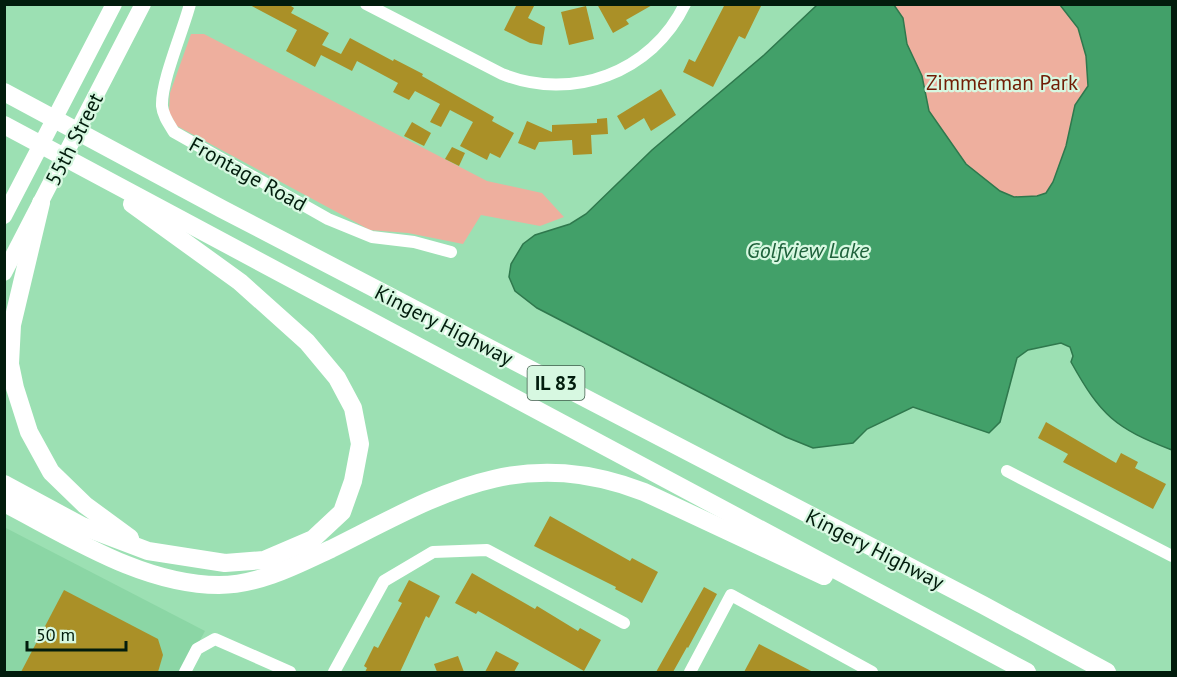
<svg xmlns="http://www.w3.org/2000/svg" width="1177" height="677" font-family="'PT Sans',sans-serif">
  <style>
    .built { fill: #8bd6a5 }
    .green { fill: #eeaf9e }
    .water { fill: #42a069; stroke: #2f784d; stroke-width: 1.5 }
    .building { fill: #aa9027 }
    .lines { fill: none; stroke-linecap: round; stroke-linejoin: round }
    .minor { stroke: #fff; stroke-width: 12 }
    .major { stroke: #fff; stroke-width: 16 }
    .highway { stroke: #fff; stroke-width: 18 }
    .labels { text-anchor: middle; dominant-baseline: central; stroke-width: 4.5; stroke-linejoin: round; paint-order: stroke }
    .shield { fill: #d7f8e1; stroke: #425e4d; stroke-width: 1.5 }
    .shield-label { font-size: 20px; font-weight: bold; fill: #021c0d }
    .park-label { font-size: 21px; fill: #711d06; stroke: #d7f8e1 }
    .street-label { font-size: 21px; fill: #021c0d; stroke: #d7f8e1 }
    .water-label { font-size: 22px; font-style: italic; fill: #1f623c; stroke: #d7f8e1 }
  </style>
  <rect width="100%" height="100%" fill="#9ce0b3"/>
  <path class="built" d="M4 527 205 631 183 672H5Z"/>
  <g class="green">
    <path d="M894 5H1060L1078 28 1086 56 1088 86 1075 105 1066 146 1053 182 1046 193 1037 196 1014 197 1000 191 966 164 929 111 922 76 907 44 903 18Z"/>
    <path d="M191 34H204L487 181 542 193 564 217 540 226 481 215 463 244 408 233 370 230 177 126 169 112 170 93Z"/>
  </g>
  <path class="water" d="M817 5H894L903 18 907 44 922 76 929 111 966 164 1000 191 1014 197 1037 196 1046 193 1053 182 1066 146 1075 105 1088 86 1086 56 1078 28 1060 5H1172V450C1115 428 1101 416 1071 362L1073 356 1070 347 1061 343 1028 350 1017 358 1000 422 989 433 913 407 867 429 853 443 813 448 786 437 537 308 515 291 509 277 511 264 523 244 535 235 570 224 586 214 652 150 764 55Z"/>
  <g class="building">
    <path d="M248 4H288L294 8 291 13 329 33 322 45 341 54 350 38 393 61 394 59 423 74 422 76 494 117 492 121 514 133 500 158 490 153 487 160 460 146 473 122 450 110 441 127 430 122 440 104 415 91 409 100 393 92 398 83 357 61 352 71 321 55 315 67 286 51 297 30Z"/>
    <path d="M517 4H535L528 18 545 27 542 45 530 43 504 30Z"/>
    <path d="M597 4H654L626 20 629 24 613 33Z"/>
    <path d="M725 4H762L745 39 739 36 713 87 683 72 689 59 695 62Z"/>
    <path d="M586 6 594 39 569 45 561 12Z"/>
    <path d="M661 89 676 115 651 131 644 118 625 130 617 116Z"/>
    <path d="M607 118 608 134 591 135 592 154 573 155 572 140 539 142 535 150 518 143 527 121 552 132V125L597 123V119Z"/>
    <path d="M412 122 431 133 424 146 404 136Z"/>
    <path d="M452 147 465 153 459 166 445 159Z"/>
    <path d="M1046 422 1116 463 1121 453 1138 462 1135 468 1166 484 1153 509 1063 462 1068 454 1038 438Z"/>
    <path d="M550 516 630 561 632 558 658 572 642 603 615 589 616 587 534 546Z"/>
    <path d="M472 573 535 609 537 606 578 631 580 628 601 640 584 671 478 611 476 614 455 603Z"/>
    <path d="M409 580 440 596 429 618 426 616 400 672H365L367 668 364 666 374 646 378 648 402 603 398 601Z"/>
    <path d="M704 587 717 594 688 648 687 647 673 672H656Z"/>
    <path d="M64 590 158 639 163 655 158 672H21Z"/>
    <path d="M759 644 813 672H744Z"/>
    <path d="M496 651 519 663 514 672H485Z"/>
    <path d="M458 656 464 672H437L434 664Z"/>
  </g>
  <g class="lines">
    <g class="minor">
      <path d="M190 4C183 31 161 81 162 106 163 116 169 124 174 132L328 219 372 237 414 242 451 252"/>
      <path d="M366 4 502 74C572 102 652 73 685 4"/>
      <path d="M1007 471 1172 556"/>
      <path d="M185 672 197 649 215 639 290 672"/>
      <path d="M334 672 384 581 433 552 487 550 624 623"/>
      <path d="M690 672 731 595 872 672"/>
    </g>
    <g class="major">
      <path d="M4 216 114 4"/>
      <path d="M4 273 143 4"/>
    </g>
    <g class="highway">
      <path d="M4 92 222 209 983 605 1107 672"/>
      <path d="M4 125 1027 672"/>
      <path d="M41 203 12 325 10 364 15 388 29 432 51 472 85 505 130 538"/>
      <path d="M4 484 82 526 148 551 225 563 264 560 313 539 342 512 353 481 360 444 353 408 337 378 307 342 240 282 132 204"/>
      <path d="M4 503C70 537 143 585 219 585 259 585 297 565 331 549 441 494 518 444 644 492L824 576"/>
    </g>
  </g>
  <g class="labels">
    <rect class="shield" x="527.5" y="366" width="57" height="34" rx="4.5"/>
    <g class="shield-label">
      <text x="556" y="383">IL 83</text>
    </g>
    <g class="park-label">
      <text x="1002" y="82">Zimmerman Park</text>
    </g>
    <g class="street-label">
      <text transform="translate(74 139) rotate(-63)">55th Street</text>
      <text transform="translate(248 174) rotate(29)">Frontage Road</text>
      <text transform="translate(444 325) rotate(27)">Kingery Highway</text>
      <text transform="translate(875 549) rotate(27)">Kingery Highway</text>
    </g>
    <g class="water-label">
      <text x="808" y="250">Golfview Lake</text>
    </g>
  </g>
  <rect width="1177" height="677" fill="none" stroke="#021c0d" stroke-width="12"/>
  <path d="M27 641v9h99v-9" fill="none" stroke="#021c0d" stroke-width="3"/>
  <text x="36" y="641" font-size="18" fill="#021c0d" stroke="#d7f8e1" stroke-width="4.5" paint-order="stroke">50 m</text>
</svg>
